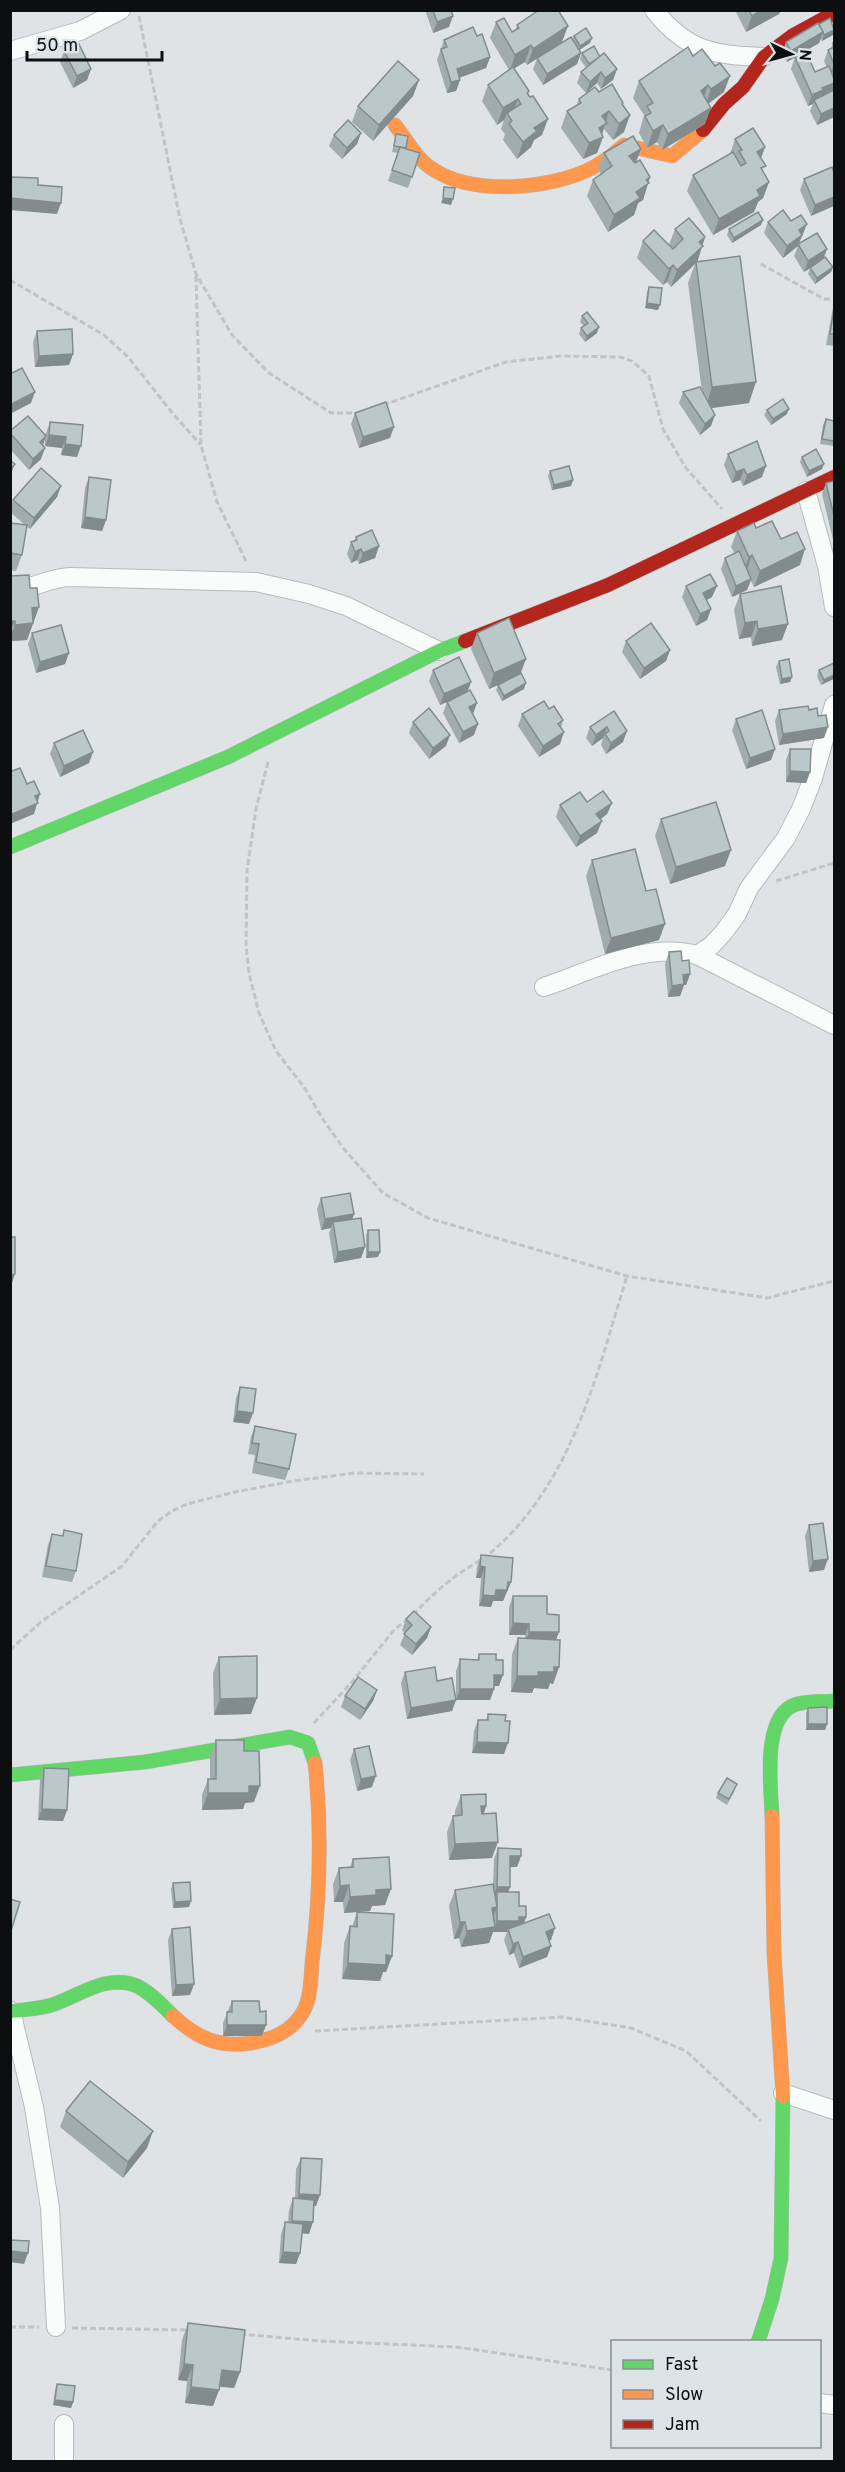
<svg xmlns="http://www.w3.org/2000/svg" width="845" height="2472" font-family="Overpass,sans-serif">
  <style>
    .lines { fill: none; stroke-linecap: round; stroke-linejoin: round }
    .street-casing { stroke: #b7babc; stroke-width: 20 }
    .fast-casing { stroke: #b7babc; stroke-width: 15 }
    .slow-casing { stroke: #b7babc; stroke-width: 15 }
    .jam-casing { stroke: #b7babc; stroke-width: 15 }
    .path { stroke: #c1c3c4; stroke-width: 3; stroke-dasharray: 6 3; stroke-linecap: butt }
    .street { stroke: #fafbfb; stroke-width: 18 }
    .fast { stroke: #63d668; stroke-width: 14 }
    .slow { stroke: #ff974d; stroke-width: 14 }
    .jam { stroke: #b3261e; stroke-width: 14 }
    .wall { fill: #a1acae }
    .shaded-wall { fill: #838c8d }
    .building { fill: #bbc8ca; stroke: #838c8d; stroke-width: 1.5 }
  </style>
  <rect width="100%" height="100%" fill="#dfe3e5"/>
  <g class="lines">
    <defs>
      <g id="street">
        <path d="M654 10C687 52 714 55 764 57"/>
        <path d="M10 51 80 31 121 10"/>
        <path d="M806 491 827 566 834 607"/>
        <path d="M10 590C33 590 49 577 71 577L256 582 309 594 346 606 439 651"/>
        <path d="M697 955 834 1025"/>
        <path d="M544 987C591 971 647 941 697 955L711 946 724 932 737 914 749 888 786 838 801 809 813 778 834 705"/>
        <path d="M11 2011 34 2107 50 2208 56 2327"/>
        <path d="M783 2093 834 2110"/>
        <path d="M820 2403 834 2405"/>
        <path d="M64 2424V2462"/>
      </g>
      <g id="fast">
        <path d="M10 847 228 757 439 651 465 641"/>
        <path d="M10 1775 145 1762 290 1737 308 1743 315 1763"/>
        <path d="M772 1816C771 1787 761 1714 797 1704 808 1701 822 1702 834 1701"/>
        <path d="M10 2011C24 2010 38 2009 52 2005 79 1996 107 1973 137 1986 151 1993 162 2005 173 2016"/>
        <path d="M758 2342 772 2299 781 2258 783 2096"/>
      </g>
      <g id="slow">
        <path d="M395 125C407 140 417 160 434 170 475 196 553 189 594 167 605 161 615 153 624 145L672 156 703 130"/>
        <path d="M772 1816 774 1953 783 2096"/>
        <path d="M173 2016C197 2038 218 2048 251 2043 273 2039 291 2032 303 2012 311 1998 311 1978 312 1963 320 1897 322 1829 315 1763"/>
      </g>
      <g id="jam">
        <path d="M703 130 724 104 743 87 764 57 792 36 834 13"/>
        <path d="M465 641 608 585 834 477"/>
      </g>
    </defs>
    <use href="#street" class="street-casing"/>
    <use href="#fast" class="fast-casing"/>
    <use href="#slow" class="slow-casing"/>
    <use href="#jam" class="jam-casing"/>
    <g class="path">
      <path d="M139 16 180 219 196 274 232 335 269 373 331 413H357"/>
      <path d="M761 264 824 299H834"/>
      <path d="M196 276 201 445 217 502 247 563"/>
      <path d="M10 280 104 335 128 357 174 415 201 445"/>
      <path d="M383 405 506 362 561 356 620 357 632 361 649 376 663 429 686 468 722 509"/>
      <path d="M268 762 256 809 247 870 246 946 249 973 259 1013 276 1051 304 1087 322 1118 344 1149 383 1193 428 1218 627 1276 767 1298 834 1281"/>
      <path d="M776 881 834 863"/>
      <path d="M413 1615C427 1600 441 1587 457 1575 470 1566 484 1559 495 1549 574 1478 597 1373 627 1276"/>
      <path d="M10 1650 42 1621 122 1566 158 1521 172 1511 187 1504 235 1492 293 1481 355 1473 424 1474"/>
      <path d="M314 1723 352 1682 395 1629 408 1619"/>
      <path d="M315 2031 562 2017 631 2028 686 2051 761 2121"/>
      <path d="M10 2327H39"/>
      <path d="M72 2328 189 2330"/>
      <path d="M240 2334 320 2341 457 2347 612 2370"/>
    </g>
    <use href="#street" class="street"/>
    <use href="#fast" class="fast"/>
    <use href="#slow" class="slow"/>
    <use href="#jam" class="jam"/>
  </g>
  <g class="wall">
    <path d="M425 10H451L449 27 433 33Z"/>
    <path d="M735 10H781L779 14 746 32Z"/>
    <path d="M496 22 512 32 516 29 517 25 562 42 544 54 572 39 574 36 592 38 590 43 579 50 581 53 577 64 543 85 533 69 537 59 527 65 525 62 514 68 529 91 528 94 542 135 534 140 531 147 517 159 503 140 505 134 501 129 504 120 497 125 482 101 488 85 509 70 490 38Z"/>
    <path d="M818 23 833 35 822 41 821 39 819 43 787 62 782 53 786 42Z"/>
    <path d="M477 36 490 57 486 68 459 78 460 80 456 91 447 93 437 60 444 40Z"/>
    <path d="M833 43H834V73L832 74 834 86 833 91 834 90V117L817 125 810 111 813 104 808 106 791 69 795 57 815 72 827 68 824 61 828 50 831 48Z"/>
    <path d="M64 51 91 69 87 80 73 88 60 62Z"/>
    <path d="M582 53 600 57 617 69 613 80 601 89 597 83 586 93 577 83 581 72 586 68 580 59Z"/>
    <path d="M693 56 724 92 708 104 705 124 662 150 657 142 647 148 639 133 644 115 633 98 639 81Z"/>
    <path d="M419 80 413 96 373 141 352 122 358 106Z"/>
    <path d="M599 92 622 105 624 132 613 140 604 129 602 135 603 137 597 153 583 159 561 128 567 111 576 106 579 99Z"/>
    <path d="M361 133 357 144 342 159 329 146 334 135Z"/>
    <path d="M396 134 406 148 420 153 408 188 388 181 398 153 392 152Z"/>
    <path d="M735 139 765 147 761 158 763 172 769 182 763 198 758 202 754 212 713 235 687 191 693 175 730 154Z"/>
    <path d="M604 153 636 162 650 177 643 200 638 203 634 215 608 232 587 196 593 180 601 174 598 169Z"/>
    <path d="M832 167 811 216 800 190 804 179Z"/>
    <path d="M768 222 803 236H801L798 244 823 258 833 267 831 272 815 284 808 274 810 268 804 272 794 256 798 246 783 258 764 233Z"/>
    <path d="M761 225 732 243 727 235 729 229Z"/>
    <path d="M675 229 705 237 697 262 749 403 711 408V426L700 435 679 403 683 392H702L688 283 695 264 671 287 667 282 663 285 637 258 643 241 669 245Z"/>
    <path d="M649 287 658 310 645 308 647 292Z"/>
    <path d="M834 302V346L826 345Z"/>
    <path d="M582 316 597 333 585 342 579 334 581 328 584 326 580 322Z"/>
    <path d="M37 331 73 354 69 365 35 367 33 342Z"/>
    <path d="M767 410 787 414 771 425 764 415Z"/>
    <path d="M355 413 390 438 359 448 351 424Z"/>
    <path d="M826 419 834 421V446L820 444 823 425Z"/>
    <path d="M50 422 83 425 77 457 61 455 62 448 45 446V439L43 446 41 459 29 470 10 449V431L45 436Z"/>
    <path d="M728 454 762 477 743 486 740 480 732 483 724 465Z"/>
    <path d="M802 457 822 469 807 477 800 462Z"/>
    <path d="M550 471 573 480 571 486 552 490 548 476Z"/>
    <path d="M89 477 106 520 102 531 81 528 85 488Z"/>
    <path d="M834 481V544L822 494 826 483Z"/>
    <path d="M61 486 57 497 30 529 26 526 22 555 16 571 10 570V523L25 525 10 512V508L13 500Z"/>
    <path d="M756 528 781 539 800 565 754 587 751 581 747 590 732 597 721 569 725 558 735 554 731 547 737 531Z"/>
    <path d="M356 537 379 546 375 558 359 564 357 560 351 563 347 554 351 542 354 541Z"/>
    <path d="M10 576 30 588 39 607 27 640 10 641Z"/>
    <path d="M686 586 712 597 707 600 711 609 707 620 696 626 682 597Z"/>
    <path d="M740 594 782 640 752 646 751 637 739 639 734 610Z"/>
    <path d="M32 633 69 653 65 664 36 673 28 644Z"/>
    <path d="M477 633 524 689 502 701 496 690 498 685 489 689 471 649Z"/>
    <path d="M626 641 670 650 666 661 640 679 622 652Z"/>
    <path d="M779 661 792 677 790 682 780 684 776 667Z"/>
    <path d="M834 663 821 685 817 676 819 670Z"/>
    <path d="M433 670 471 682 467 691 473 714 474 735 459 743 443 713 447 702 449 701 440 705 429 681Z"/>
    <path d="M549 709 563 720 561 728 560 744 539 757 518 726 522 714Z"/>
    <path d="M779 710H809L818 716 824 738 779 745 775 721Z"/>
    <path d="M614 711 623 742 606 754 601 745 603 738 592 746 586 738 590 727Z"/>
    <path d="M736 719 775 749 771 760 746 769 732 730Z"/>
    <path d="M413 722 446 746 429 759 409 733Z"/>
    <path d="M54 743 93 752 89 763 60 777 50 754Z"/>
    <path d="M790 749 810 772 806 783 786 782V760Z"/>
    <path d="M587 802 612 803 607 814 600 820 597 833 576 847 556 817 560 805Z"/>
    <path d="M661 819 725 866 670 884 655 836Z"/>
    <path d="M592 860 659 940 605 954 586 876Z"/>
    <path d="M669 952 690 974 686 985H684L680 996 668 997 665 964Z"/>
    <path d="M321 1198 354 1214 352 1220 365 1247 361 1258 334 1263 329 1233 331 1228 321 1230 317 1209Z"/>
    <path d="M368 1230 380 1252 378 1257 366 1258V1235Z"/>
    <path d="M240 1387 249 1424 233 1422 236 1398Z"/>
    <path d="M255 1426 289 1469 285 1480 252 1473 255 1455 248 1454 251 1437Z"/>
    <path d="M809 1525 824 1570 809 1572 805 1536Z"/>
    <path d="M64 1530 76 1571 72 1582 42 1577 48 1545 52 1534 62 1536Z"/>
    <path d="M481 1555 511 1582 503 1601H493L491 1607 479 1606 481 1578H476L477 1567Z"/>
    <path d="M513 1596 547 1614 556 1640 559 1667 553 1684 550 1683 548 1689 534 1688 532 1693 511 1692 512 1654 518 1638H525V1635H509V1607Z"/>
    <path d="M406 1619 431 1627 427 1638 412 1655 400 1645 405 1633 402 1630Z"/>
    <path d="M479 1654 496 1660 499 1686H494V1689L490 1700H456V1671L460 1659 477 1660Z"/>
    <path d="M219 1657 251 1714 214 1715 213 1673Z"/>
    <path d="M405 1672 437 1681 456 1700 452 1711 407 1719 401 1683Z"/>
    <path d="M377 1690 373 1701 360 1720 341 1707 345 1696Z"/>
    <path d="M808 1708 827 1724 825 1730H806V1713Z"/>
    <path d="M488 1714 504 1754 472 1753 474 1731 478 1720H486Z"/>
    <path d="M216 1740 244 1751 254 1802 245 1803 243 1809 202 1810V1795L208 1779H210V1756Z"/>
    <path d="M354 1749 372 1787 357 1791 350 1760Z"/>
    <path d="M44 1768 67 1810 63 1821 38 1820 40 1779Z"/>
    <path d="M735 1790 727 1805 716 1798 718 1793Z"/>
    <path d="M461 1795 486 1806 484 1813 492 1858 449 1860 447 1832 453 1816H455V1811Z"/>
    <path d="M498 1848 521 1856 517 1867H510V1887L508 1892 519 1906 526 1917 524 1923 551 1940H549L547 1957 519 1968 514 1953 509 1955 504 1940 507 1932H493V1930L489 1943 461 1947 459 1938 454 1939 449 1906 455 1890 493 1885 494 1859Z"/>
    <path d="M353 1859 385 1905 372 1906 370 1911 344 1913 343 1902H334L333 1884 339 1868 350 1867Z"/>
    <path d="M173 1883 189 1907 173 1908 171 1889Z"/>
    <path d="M357 1912 392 1956 386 1972H383L380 1981 342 1979 344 1943 350 1926 352 1927Z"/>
    <path d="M172 1929 194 1984 190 1995 172 1996 168 1940Z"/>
    <path d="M232 2001 260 2012 262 2036H223V2023Z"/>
    <path d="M66 2111 147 2148 123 2178 60 2127Z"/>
    <path d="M301 2158 316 2206H314L309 2234 302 2233 300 2253 296 2264 279 2263 281 2234 285 2222 288 2223 289 2210 293 2198 295 2199 296 2169Z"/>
    <path d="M188 2323 240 2372 234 2388 220 2387 213 2406 185 2403 187 2381 178 2380 182 2340Z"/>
    <path d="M57 2384 73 2402 71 2408 53 2405 55 2390Z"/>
  </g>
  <g class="shaded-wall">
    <path d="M762 10H781L779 14 746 32 752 16Z"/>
    <path d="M453 16 449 27 433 33 437 22Z"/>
    <path d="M568 26 562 42 527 65 533 49Z"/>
    <path d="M834 30 833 35 822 41 824 35Z"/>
    <path d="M823 32 819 43 787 62 791 51Z"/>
    <path d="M592 38 590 43 578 51 580 46Z"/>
    <path d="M531 45 525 62 510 71 515 55Z"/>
    <path d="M581 53 577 64 543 85 547 74Z"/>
    <path d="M490 57 486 68 453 80 457 69Z"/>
    <path d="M834 64V73L830 75Z"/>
    <path d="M91 69 87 80 73 88 77 76Z"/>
    <path d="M617 69 613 80 601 89 605 78Z"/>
    <path d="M601 72 597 83 586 93 590 82Z"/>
    <path d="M730 76 724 92 705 106 711 89Z"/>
    <path d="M419 80 413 96 373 141 379 125Z"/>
    <path d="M460 80 456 91 447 93 451 82Z"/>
    <path d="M834 83V86L832 93 814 100 813 104 808 106 812 95 822 88Z"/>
    <path d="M708 85 702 102 701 91Z"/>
    <path d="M518 99 512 115 507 113 504 120 497 125 503 108Z"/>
    <path d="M711 108 705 124 662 150 668 134Z"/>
    <path d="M834 108V117L817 125 821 114Z"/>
    <path d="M609 111 601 137H603L597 153 583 159 589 143 602 116Z"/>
    <path d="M630 115 624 132 613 140 619 124Z"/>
    <path d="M548 119 542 135 534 140 531 147 517 159 523 142 534 128Z"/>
    <path d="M663 125 657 142 647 148 653 131Z"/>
    <path d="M361 133 357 144 342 159 347 148Z"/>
    <path d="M765 147 759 163 757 152Z"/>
    <path d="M641 149 635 165 629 156Z"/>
    <path d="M650 177 643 200 638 203 634 215 608 232 614 215 636 192 646 180Z"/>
    <path d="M769 182 763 198 758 202 754 212 713 235 719 219 757 190Z"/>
    <path d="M834 197V206L811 216 815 205Z"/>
    <path d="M10 198 61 203 57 214 10 210Z"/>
    <path d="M443 198 453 199 451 205 441 203Z"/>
    <path d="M763 220 761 225 732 243 734 238Z"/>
    <path d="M807 224 798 246 783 258 787 246 799 230Z"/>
    <path d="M705 237 697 263 696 262 695 264 671 287 677 270 699 242Z"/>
    <path d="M827 249 823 260 804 272 808 261Z"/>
    <path d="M673 265 667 282 663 285 669 269Z"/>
    <path d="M833 267 831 272 815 284 817 278Z"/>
    <path d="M647 303 660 305 658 310 645 308Z"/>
    <path d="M599 327 597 333 585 342 587 336Z"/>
    <path d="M73 354 69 365 35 367 39 356Z"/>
    <path d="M756 382 749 403 705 409 712 387Z"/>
    <path d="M35 392 31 403 10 414V405Z"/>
    <path d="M789 409 787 414 771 425 773 419Z"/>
    <path d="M715 415 711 426 700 435 705 424Z"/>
    <path d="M394 427 390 438 359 448 363 437Z"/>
    <path d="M49 435 66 437 62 448 45 446Z"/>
    <path d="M46 436 42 447 40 442Z"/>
    <path d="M65 444 81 446 77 457 61 455Z"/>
    <path d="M45 448 41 459 29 470 33 459Z"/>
    <path d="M15 464 10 476V470Z"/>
    <path d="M824 464 822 469 807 477 809 471Z"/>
    <path d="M766 466 762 477 743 486 747 475Z"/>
    <path d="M744 469 740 480 732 483 736 472Z"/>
    <path d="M573 480 571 486 552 490 554 485Z"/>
    <path d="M61 486 57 497 30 529 34 518Z"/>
    <path d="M85 517 106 520 102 531 81 528Z"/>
    <path d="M379 546 375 558 359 564 363 553Z"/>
    <path d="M361 549 357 560 351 563 355 552Z"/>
    <path d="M805 549 800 565 754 587 760 571Z"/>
    <path d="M752 555 746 572 743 573 749 557Z"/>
    <path d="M751 579 747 590 732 597 736 586Z"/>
    <path d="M717 586 712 597 699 604 703 593Z"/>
    <path d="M39 607 27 640 10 641V637L15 625 32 608Z"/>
    <path d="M711 609 707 620 696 626 700 614Z"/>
    <path d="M10 621H15L10 632Z"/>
    <path d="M757 621 751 637 739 639 745 623Z"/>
    <path d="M788 624 782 640 752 646 758 629Z"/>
    <path d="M670 650 666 661 640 679 644 668Z"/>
    <path d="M69 653 65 664 36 673 40 662Z"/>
    <path d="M526 659 520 675 489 689 494 673Z"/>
    <path d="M834 675V679L821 685 824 680Z"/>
    <path d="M792 677 790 682 780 684 782 679Z"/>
    <path d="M471 682 467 693 440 705 444 694Z"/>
    <path d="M526 683 524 689 502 701 504 696Z"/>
    <path d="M477 703 473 714 469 707Z"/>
    <path d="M478 724 474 735 459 743 463 732Z"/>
    <path d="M607 727 603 738 592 746 596 735Z"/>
    <path d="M828 727 824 738 779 745 783 734Z"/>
    <path d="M627 731 623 742 606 754 611 743Z"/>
    <path d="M564 732 560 744 539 757 543 746Z"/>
    <path d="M450 735 446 746 429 759 433 748Z"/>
    <path d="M775 749 771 760 746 769 750 758Z"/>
    <path d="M93 752 89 763 60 777 64 766Z"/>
    <path d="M790 771 810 772 806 783 786 782Z"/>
    <path d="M40 794 34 814 10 824V815L35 796Z"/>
    <path d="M612 803 607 814 592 825 596 814Z"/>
    <path d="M602 821 597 833 576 847 580 836Z"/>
    <path d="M731 850 725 866 670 884 676 867Z"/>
    <path d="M665 924 659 940 605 954 611 938Z"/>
    <path d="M690 974 686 985H684L680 996 668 997 672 986 683 975Z"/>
    <path d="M354 1214 350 1225 333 1222 331 1228 321 1230 325 1219Z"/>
    <path d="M365 1247 361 1258 334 1263 338 1252Z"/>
    <path d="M368 1252H380L378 1257 366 1258Z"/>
    <path d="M15 1274 11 1286H10V1275Z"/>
    <path d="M237 1411 253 1413 249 1424 233 1422Z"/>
    <path d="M828 1559 824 1570 809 1572 813 1561Z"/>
    <path d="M480 1566 485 1567 481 1578H476Z"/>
    <path d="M508 1582H511L503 1601H493L491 1607 479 1606 483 1595 496 1590Z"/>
    <path d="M513 1623 529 1624 525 1635H509Z"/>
    <path d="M431 1627 427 1638 412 1655 416 1644Z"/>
    <path d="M529 1632H559L555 1643H525Z"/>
    <path d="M554 1667H559L553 1684 550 1683 548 1689 534 1688 532 1693 511 1692 517 1676 538 1672Z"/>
    <path d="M494 1675H503L499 1686H490Z"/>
    <path d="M460 1689H494L490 1700H456Z"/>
    <path d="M377 1690 373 1701 360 1720 365 1709Z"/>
    <path d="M257 1698 251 1714 214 1715 220 1699Z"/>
    <path d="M456 1700 452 1711 407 1719 411 1708Z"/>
    <path d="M808 1724H827L825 1730H806Z"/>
    <path d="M477 1742 508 1743 504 1754 472 1753Z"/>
    <path d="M376 1776 372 1787 357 1791 361 1779Z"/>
    <path d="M249 1786H260L254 1802 245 1803 243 1809 202 1810 208 1793Z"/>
    <path d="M481 1806H486L481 1822Z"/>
    <path d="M42 1809 67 1810 63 1821 38 1820Z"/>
    <path d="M498 1842 492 1858 449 1860 455 1844Z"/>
    <path d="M510 1856H521L517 1867H506Z"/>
    <path d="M349 1885 343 1902H334L340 1886Z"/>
    <path d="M497 1887H510L506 1898 497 1892 495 1898H493Z"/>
    <path d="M391 1889 385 1905 372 1906 370 1911 344 1913 350 1897 376 1890Z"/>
    <path d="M191 1901 189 1907 173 1908 175 1902Z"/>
    <path d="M497 1907 491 1923 492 1908Z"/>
    <path d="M519 1917H526L522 1928 508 1929 507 1932H493L497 1921Z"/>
    <path d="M460 1922H465L459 1938 454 1939Z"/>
    <path d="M495 1927 489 1943 461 1947 467 1931Z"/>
    <path d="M555 1928 551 1940 542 1943 546 1932Z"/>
    <path d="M518 1942 514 1953 509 1955 513 1944Z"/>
    <path d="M551 1946 547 1957 519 1968 523 1957Z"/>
    <path d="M386 1955 392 1956 386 1972H383L380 1981 342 1979 348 1963Z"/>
    <path d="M194 1984 190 1995 172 1996 176 1985Z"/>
    <path d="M227 2025H266L262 2036H223Z"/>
    <path d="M153 2131 147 2148 123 2178 128 2162Z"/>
    <path d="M299 2194 320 2195 316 2206 295 2205Z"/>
    <path d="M292 2221 313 2222 309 2234 288 2232Z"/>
    <path d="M10 2251 28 2253 24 2264 10 2262Z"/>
    <path d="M283 2252 300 2253 296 2264 279 2263Z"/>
    <path d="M184 2364 193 2365 187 2381 178 2380Z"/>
    <path d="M222 2370 240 2372 234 2388 216 2386Z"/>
    <path d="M191 2387 219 2390 213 2406 185 2403Z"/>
    <path d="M55 2400 73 2402 71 2408 53 2405Z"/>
  </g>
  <g class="building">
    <path d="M433 10H451L453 16 437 22Z"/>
    <path d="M539 10H558L568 26 533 49 531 45 515 55 496 22 504 18 512 32 519 28 517 25Z"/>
    <path d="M749 10H762L752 16Z"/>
    <path d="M830 18 834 30 824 35 823 32 819 24Z"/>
    <path d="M818 23 823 32 791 51 786 42Z"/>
    <path d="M473 27 477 36 482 34 490 57 457 69 460 80 451 82 441 49 447 47 444 40Z"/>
    <path d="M586 28 592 38 580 46 574 36Z"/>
    <path d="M571 37 581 53 547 74 537 58Z"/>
    <path d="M833 43H834V64L828 50 834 47Z"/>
    <path d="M79 44 91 69 77 76 64 51Z"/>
    <path d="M594 46 600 57 589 64 582 53Z"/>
    <path d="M688 47 693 56 702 49 715 66 720 63 730 76 711 89 708 85 701 91 711 108 668 134 663 125 653 131 645 116 651 113 647 106 653 103 639 81Z"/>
    <path d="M806 52 815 72 829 66 834 79V83L822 88 823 90 812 95 795 57Z"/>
    <path d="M604 53 617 69 605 78 601 72 590 82 581 72Z"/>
    <path d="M398 61 419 80 379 125 358 106Z"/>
    <path d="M513 67 529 91 527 93 530 97 533 96 548 119 534 128 537 131 523 142 509 124 512 121 507 113 521 104 518 99 503 108 488 85Z"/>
    <path d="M612 84 623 103 622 104 630 115 619 124 609 111 602 116 607 123 599 128 603 137 589 143 567 111 581 103 579 99 595 87 599 92Z"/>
    <path d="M834 90V108L821 114 814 100Z"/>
    <path d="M348 120 361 133 347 148 334 135Z"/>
    <path d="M753 128 765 147 757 152 766 166 761 168 769 182 757 190 760 196 719 219 693 175 733 152 741 166 746 163 739 151 742 150 735 139Z"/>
    <path d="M396 134 408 136 406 148 394 146Z"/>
    <path d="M633 136 641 149 629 156 635 163 640 160 650 177 646 180 649 183 636 192 640 198 614 215 593 180 612 166 604 153Z"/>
    <path d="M400 147 420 153 412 177 392 170Z"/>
    <path d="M832 167 834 173V197L815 205 804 179Z"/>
    <path d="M10 177 38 178V185L62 187 61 203 10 198Z"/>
    <path d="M444 187 455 188 453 199 443 198Z"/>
    <path d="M783 210 791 221 801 215 807 224 799 230 802 235 787 246 768 222Z"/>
    <path d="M758 212 763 220 734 238 729 229Z"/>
    <path d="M689 218 705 237 699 242 703 246 677 270 673 265 669 269 643 241 654 230 673 249 683 239 675 229Z"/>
    <path d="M817 233 827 249 808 261 798 244Z"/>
    <path d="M740 256 756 382 712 387 696 262Z"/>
    <path d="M825 257 833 267 817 278 810 268Z"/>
    <path d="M649 287 662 288 660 305 647 303Z"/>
    <path d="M834 309V334H830Z"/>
    <path d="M587 312 599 327 587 336 581 328 588 323 582 316Z"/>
    <path d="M72 329 73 354 39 356 37 331Z"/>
    <path d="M22 368 35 392 10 405V374Z"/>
    <path d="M700 387 715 415 705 424 683 392Z"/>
    <path d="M783 399 789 409 773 419 767 410Z"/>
    <path d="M386 402 394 427 363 437 355 413Z"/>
    <path d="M28 416 46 436 40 442 45 448 33 459 10 433V431Z"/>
    <path d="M826 419 834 421V441L822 439Z"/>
    <path d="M50 422 83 425 81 446 65 444 66 437 49 435Z"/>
    <path d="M757 441 766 466 747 475 744 469 736 472 728 454Z"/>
    <path d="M816 449 824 464 809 471 802 457Z"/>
    <path d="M10 460 15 464 10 470Z"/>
    <path d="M569 466 573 480 554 485 550 471Z"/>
    <path d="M41 468 61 486 34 518 13 500Z"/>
    <path d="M89 477 111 480 106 520 85 517Z"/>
    <path d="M834 481V516L826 483Z"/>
    <path d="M772 521 781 539 797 532 805 549 760 571 752 555 749 557 737 531 754 523 756 528Z"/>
    <path d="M10 523 27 525 22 555 10 553Z"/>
    <path d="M372 530 379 546 363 553 361 549 355 552 351 542 357 540 356 537Z"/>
    <path d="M739 551 751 579 736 586 725 558Z"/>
    <path d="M710 574 717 586 703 593 711 609 700 614 686 586Z"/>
    <path d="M29 575 30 588H37L39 607 32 608 33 623 15 625V621H10V576Z"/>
    <path d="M781 586 788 624 758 629 757 621 745 623 740 594Z"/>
    <path d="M509 618 526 659 494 673 477 633Z"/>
    <path d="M651 623 670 650 644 668 626 641Z"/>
    <path d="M61 625 69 653 40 662 32 633Z"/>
    <path d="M459 657 471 682 444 694 433 670Z"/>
    <path d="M789 659 792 677 782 679 779 661Z"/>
    <path d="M834 663V675L824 680 819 670Z"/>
    <path d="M521 673 526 683 504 696 498 685Z"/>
    <path d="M470 690 477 703 469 707 478 724 463 732 447 702Z"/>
    <path d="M544 701 549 709 554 706 563 720 558 724 564 732 543 746 522 714Z"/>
    <path d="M808 706 809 710 817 708 818 716 826 715 828 727 783 734 779 710Z"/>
    <path d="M429 708 450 735 433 748 413 722Z"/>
    <path d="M762 710 775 749 750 758 736 719Z"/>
    <path d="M614 711 627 731 611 743 605 734 609 731 607 727 596 735 590 727Z"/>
    <path d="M83 730 93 752 64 766 54 743Z"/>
    <path d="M790 749H811L810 772 790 771Z"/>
    <path d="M10 768 12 771 20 768 27 784 34 781 40 794 35 796 38 803 10 815Z"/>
    <path d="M603 791 612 803 596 814 602 821 580 836 560 805 580 792 587 802Z"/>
    <path d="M716 802 731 850 676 867 661 819Z"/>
    <path d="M635 849 646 891 656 889 665 924 611 938 592 860Z"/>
    <path d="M681 951 682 961 689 960 690 974 683 975 684 984 672 986 669 952Z"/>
    <path d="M350 1193 354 1214 325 1219 321 1198Z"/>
    <path d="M361 1218 365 1247 338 1252 333 1222Z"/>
    <path d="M368 1230H379L380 1252H368Z"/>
    <path d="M10 1237H15V1274L10 1275Z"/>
    <path d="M240 1387 256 1389 253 1413 237 1411Z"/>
    <path d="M255 1426 296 1434 289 1469 256 1462 259 1444 252 1443Z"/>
    <path d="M823 1523 828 1559 813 1561 809 1525Z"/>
    <path d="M64 1530 82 1534 76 1571 46 1566 52 1534 63 1536Z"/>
    <path d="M481 1555 513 1558 511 1582H508L507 1590H496L495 1596 483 1595 485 1567 480 1566Z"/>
    <path d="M513 1596H547V1614L559 1615V1632H529V1624L513 1623Z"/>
    <path d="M414 1611 431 1627 416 1644 404 1634 412 1625 406 1619Z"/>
    <path d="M518 1638 560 1640 559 1667H554V1672H538V1676H517Z"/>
    <path d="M479 1654H496V1660H503V1675H494V1689H460V1659L479 1660Z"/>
    <path d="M257 1656V1698L220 1699 219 1657Z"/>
    <path d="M435 1667 437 1681 452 1678 456 1700 411 1708 405 1672Z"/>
    <path d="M358 1677 377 1690 365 1709 345 1696Z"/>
    <path d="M827 1707V1724H808V1708Z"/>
    <path d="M488 1714 506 1715 505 1721H510L508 1743 477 1742 478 1720H488Z"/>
    <path d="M216 1740H244V1751H259L260 1786H249V1793H208V1779H216Z"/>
    <path d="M369 1746 376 1776 361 1779 354 1749Z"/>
    <path d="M44 1768 69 1769 67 1810 42 1809Z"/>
    <path d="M727 1778 737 1784 729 1799 718 1793Z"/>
    <path d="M486 1794V1806H481L482 1814 496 1813 498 1842 455 1844 453 1816 462 1815 461 1795Z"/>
    <path d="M498 1848 521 1849V1856H510V1887H497Z"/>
    <path d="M389 1857 391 1889 376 1890V1895L350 1897 349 1885 340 1886 339 1868 353 1867V1859Z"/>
    <path d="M190 1882 191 1901 175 1902 173 1883Z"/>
    <path d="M493 1884 497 1907 492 1908 495 1927 467 1931 465 1922H460L455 1890Z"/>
    <path d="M497 1892H519V1906H526V1917H519V1921H497Z"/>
    <path d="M10 1899 20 1902 10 1934Z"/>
    <path d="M357 1912 394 1914 392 1956 386 1955V1965L348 1963 350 1926 357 1927Z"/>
    <path d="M549 1914 555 1928 546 1932 551 1946 523 1957 518 1942 513 1944 508 1929Z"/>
    <path d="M190 1927 194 1984 176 1985 172 1929Z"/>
    <path d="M232 2001H259L260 2012 266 2011V2025H227V2012H232Z"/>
    <path d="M90 2081 153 2131 128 2162 66 2111Z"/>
    <path d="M301 2158 322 2159 320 2195 299 2194Z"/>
    <path d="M293 2198 314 2200 313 2222 292 2221Z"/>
    <path d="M285 2222 303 2224 300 2253 283 2252Z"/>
    <path d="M10 2240 29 2241 28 2253 10 2251Z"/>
    <path d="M188 2323 245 2330 240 2372 222 2370 219 2390 191 2387 193 2365 184 2364Z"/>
    <path d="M57 2384 75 2386 73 2402 55 2400Z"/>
  </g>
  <rect width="845" height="2472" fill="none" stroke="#0c0e10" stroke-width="24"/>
  <rect x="611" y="2340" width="210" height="108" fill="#dce4e8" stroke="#898e92" stroke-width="1.5"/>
  <rect x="623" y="2360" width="30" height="9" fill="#63d668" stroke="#898e92" stroke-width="1.5"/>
  <text x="665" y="2370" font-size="18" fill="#0c0e10">Fast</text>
  <rect x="623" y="2390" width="30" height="9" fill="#ff974d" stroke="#898e92" stroke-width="1.5"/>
  <text x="665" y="2400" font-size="18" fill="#0c0e10">Slow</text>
  <rect x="623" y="2420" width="30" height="9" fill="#b3261e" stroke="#898e92" stroke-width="1.5"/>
  <text x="665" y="2430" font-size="18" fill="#0c0e10">Jam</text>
  <g transform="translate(791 54) rotate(95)" stroke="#dce4e8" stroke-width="4.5" paint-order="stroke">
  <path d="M0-4.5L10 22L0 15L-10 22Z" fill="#0c0e10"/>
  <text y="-9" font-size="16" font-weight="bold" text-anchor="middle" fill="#0c0e10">N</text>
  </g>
  <path d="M27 51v9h135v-9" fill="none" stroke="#0c0e10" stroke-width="3"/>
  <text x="36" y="51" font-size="18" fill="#0c0e10" stroke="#dce4e8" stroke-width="4.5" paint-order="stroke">50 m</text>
</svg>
